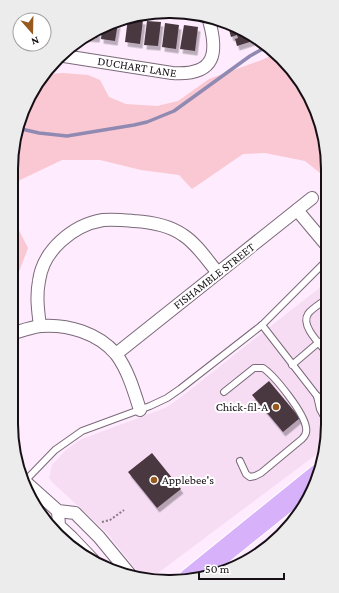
<svg xmlns="http://www.w3.org/2000/svg" width="339" height="593" font-family="'Crimson Pro',serif">
  <style>
    .built { fill: #f6ddf4 }
    .green { fill: #fac8d2 }
    .lines { fill: none; stroke-linecap: round; stroke-linejoin: round }
    .stream { stroke: #908ab3; stroke-width: 3.5 }
    .building { fill: #4a3741; filter: url(#shadow) }
    .lane-casing { stroke: #7b6a7a; stroke-width: 8 }
    .street-casing { stroke: #7b6a7a; stroke-width: 14 }
    .highway-casing { stroke: #fff; stroke-width: 24 }
    .path { stroke: #877a86; stroke-width: 2; stroke-dasharray: 2 2; stroke-linecap: butt }
    .lane { stroke: #fff; stroke-width: 6 }
    .street { stroke: #fff; stroke-width: 12 }
    .highway { stroke: #d7b1f9; stroke-width: 22 }
    .poi-dot { fill: #965a1c; stroke: #fff; stroke-width: 1.5 }
    .labels { text-anchor: middle; dominant-baseline: central; stroke-width: 4; stroke-linejoin: round; paint-order: stroke }
    .street-label { font-size: 12px; fill: #160f15; stroke: #fff }
    .poi-label { font-size: 12px; fill: #160f15; stroke: #fff; text-anchor: end }
    .rim { fill: none; stroke: #160f15; stroke-width: 2 }
  </style>
  <defs>
    <filter id="shadow"><feDropShadow dx="2.5" dy="4.5" stdDeviation="0" flood-color="#0004"/></filter>
  </defs>
  <rect width="100%" height="100%" fill="#feebfd"/>
  <path class="built" d="M328 281V434L325 448 162 570 153 576H144L138 572 106 532 53 483 49 478 52 465 67 449 82 439 165 408 176 401Z"/>
  <g class="green">
    <path d="M273 55 307 90 328 159V190L320 173 305 161 265 153 243 154 192 189 179 175 141 170 100 160H62L20 180 11 195V159L19 119 35 88 48 74 63 73 88 75 100 80 109 97 126 104 157 106 178 101 209 79 259 61Z"/>
    <path d="M11 215 28 248 17 277 15 292 11 306Z"/>
  </g>
  <g class="lines">
    <path class="stream" d="M17 128 39 133 67 136 134 125 147 122 174 111 250 56 266 47"/>
  </g>
  <g class="building">
    <path d="M128 18 143 20 140 44 125 42Z"/>
    <path d="M147 21 161 22 158 46 144 45Z"/>
    <path d="M118 23 115 41 101 39 102 29Z"/>
    <path d="M165 23 179 25 176 49 162 47Z"/>
    <path d="M184 25 198 27 195 51 180 49Z"/>
    <path d="M228 26 257 38 259 39 237 46 235 39 238 38 237 35 231 37Z"/>
    <path d="M98 31 97 38 84 37Z"/>
    <path d="M269 381 300 418 283 432 252 395Z"/>
    <path d="M152 453 181 489 157 508 128 472Z"/>
  </g>
  <g class="lines">
    <defs>
      <g id="lane">
        <path d="M328 298C323 302 311 309 308 314 300 326 321 345 328 354"/>
        <path d="M262 325 317 396 320 409 328 424"/>
        <path d="M292 365 319 342"/>
        <path d="M224 392 254 368H263C275 376 305 414 306 428 307 432 305 436 302 439L261 473 255 476 250 477 246 474 240 461"/>
        <path d="M317 396 328 400"/>
        <path d="M24 482 55 450 82 431 150 406 167 398 180 389 262 325 328 259"/>
      </g>
      <g id="street">
        <path d="M64 56 172 73C216 76 219 53 208 17"/>
        <path d="M297 210 328 247"/>
        <path d="M40 326C38 311 36 296 39 281 43 250 73 225 103 220 114 219 123 220 134 221 150 222 169 225 183 235 197 244 207 260 218 273"/>
        <path d="M11 334C21 331 31 327 41 326 68 324 98 333 116 354 128 370 134 391 140 410"/>
        <path d="M116 354 312 198"/>
        <path d="M21 478 58 511 75 513 99 537 132 577"/>
        <path d="M58 511 59 526 72 538 93 560"/>
      </g>
      <path id="highway" d="M190 579 320 474"/>
    </defs>
    <use href="#lane" class="lane-casing"/>
    <use href="#street" class="street-casing"/>
    <use href="#highway" class="highway-casing"/>
    <path class="path" d="M102 522 110 520 124 510"/>
    <use href="#lane" class="lane"/>
    <use href="#street" class="street"/>
    <use href="#highway" class="highway"/>
  </g>
  <g class="poi-dot">
    <circle cx="276" cy="407" r="4"/>
    <circle cx="154" cy="480" r="4"/>
  </g>
  <g class="labels">
    <g class="street-label">
      <text transform="translate(137 67) rotate(9)">DUCHART LANE</text>
      <text transform="translate(214 276) rotate(-38)">FISHAMBLE STREET</text>
    </g>
    <g class="poi-label">
      <text x="268" y="407">Chick-fil-A</text>
      <text x="162" y="480" text-anchor="start">Applebee's</text>
    </g>
  </g>
  <path d="M0 0H339V593H0ZM169 18H170A151 151 0 0 1 321 169V424A151 151 0 0 1 170 575H169A151 151 0 0 1 18 424V169A151 151 0 0 1 169 18Z" fill="#ececec" fill-rule="evenodd"/>
  <path class="rim" d="M169 18H170A151 151 0 0 1 321 169V424A151 151 0 0 1 170 575H169A151 151 0 0 1 18 424V169A151 151 0 0 1 169 18Z"/>
  <g transform="translate(32 32) rotate(160)"><circle r="19" fill="#ffffff" stroke="#a29fa1"/>
  <path d="M0-3L7 15L0 10L-7 15Z" fill="#965a1c"/>
  <text y="-6" font-size="11" font-weight="bold" text-anchor="middle" fill="#160f15">N</text>
  </g>
  <path d="M199 573v6h85v-6" fill="none" stroke="#160f15" stroke-width="2"/>
  <text x="205" y="573" font-size="12" fill="#160f15" stroke="#ffffff" stroke-width="3" paint-order="stroke">50 m</text>
</svg>
